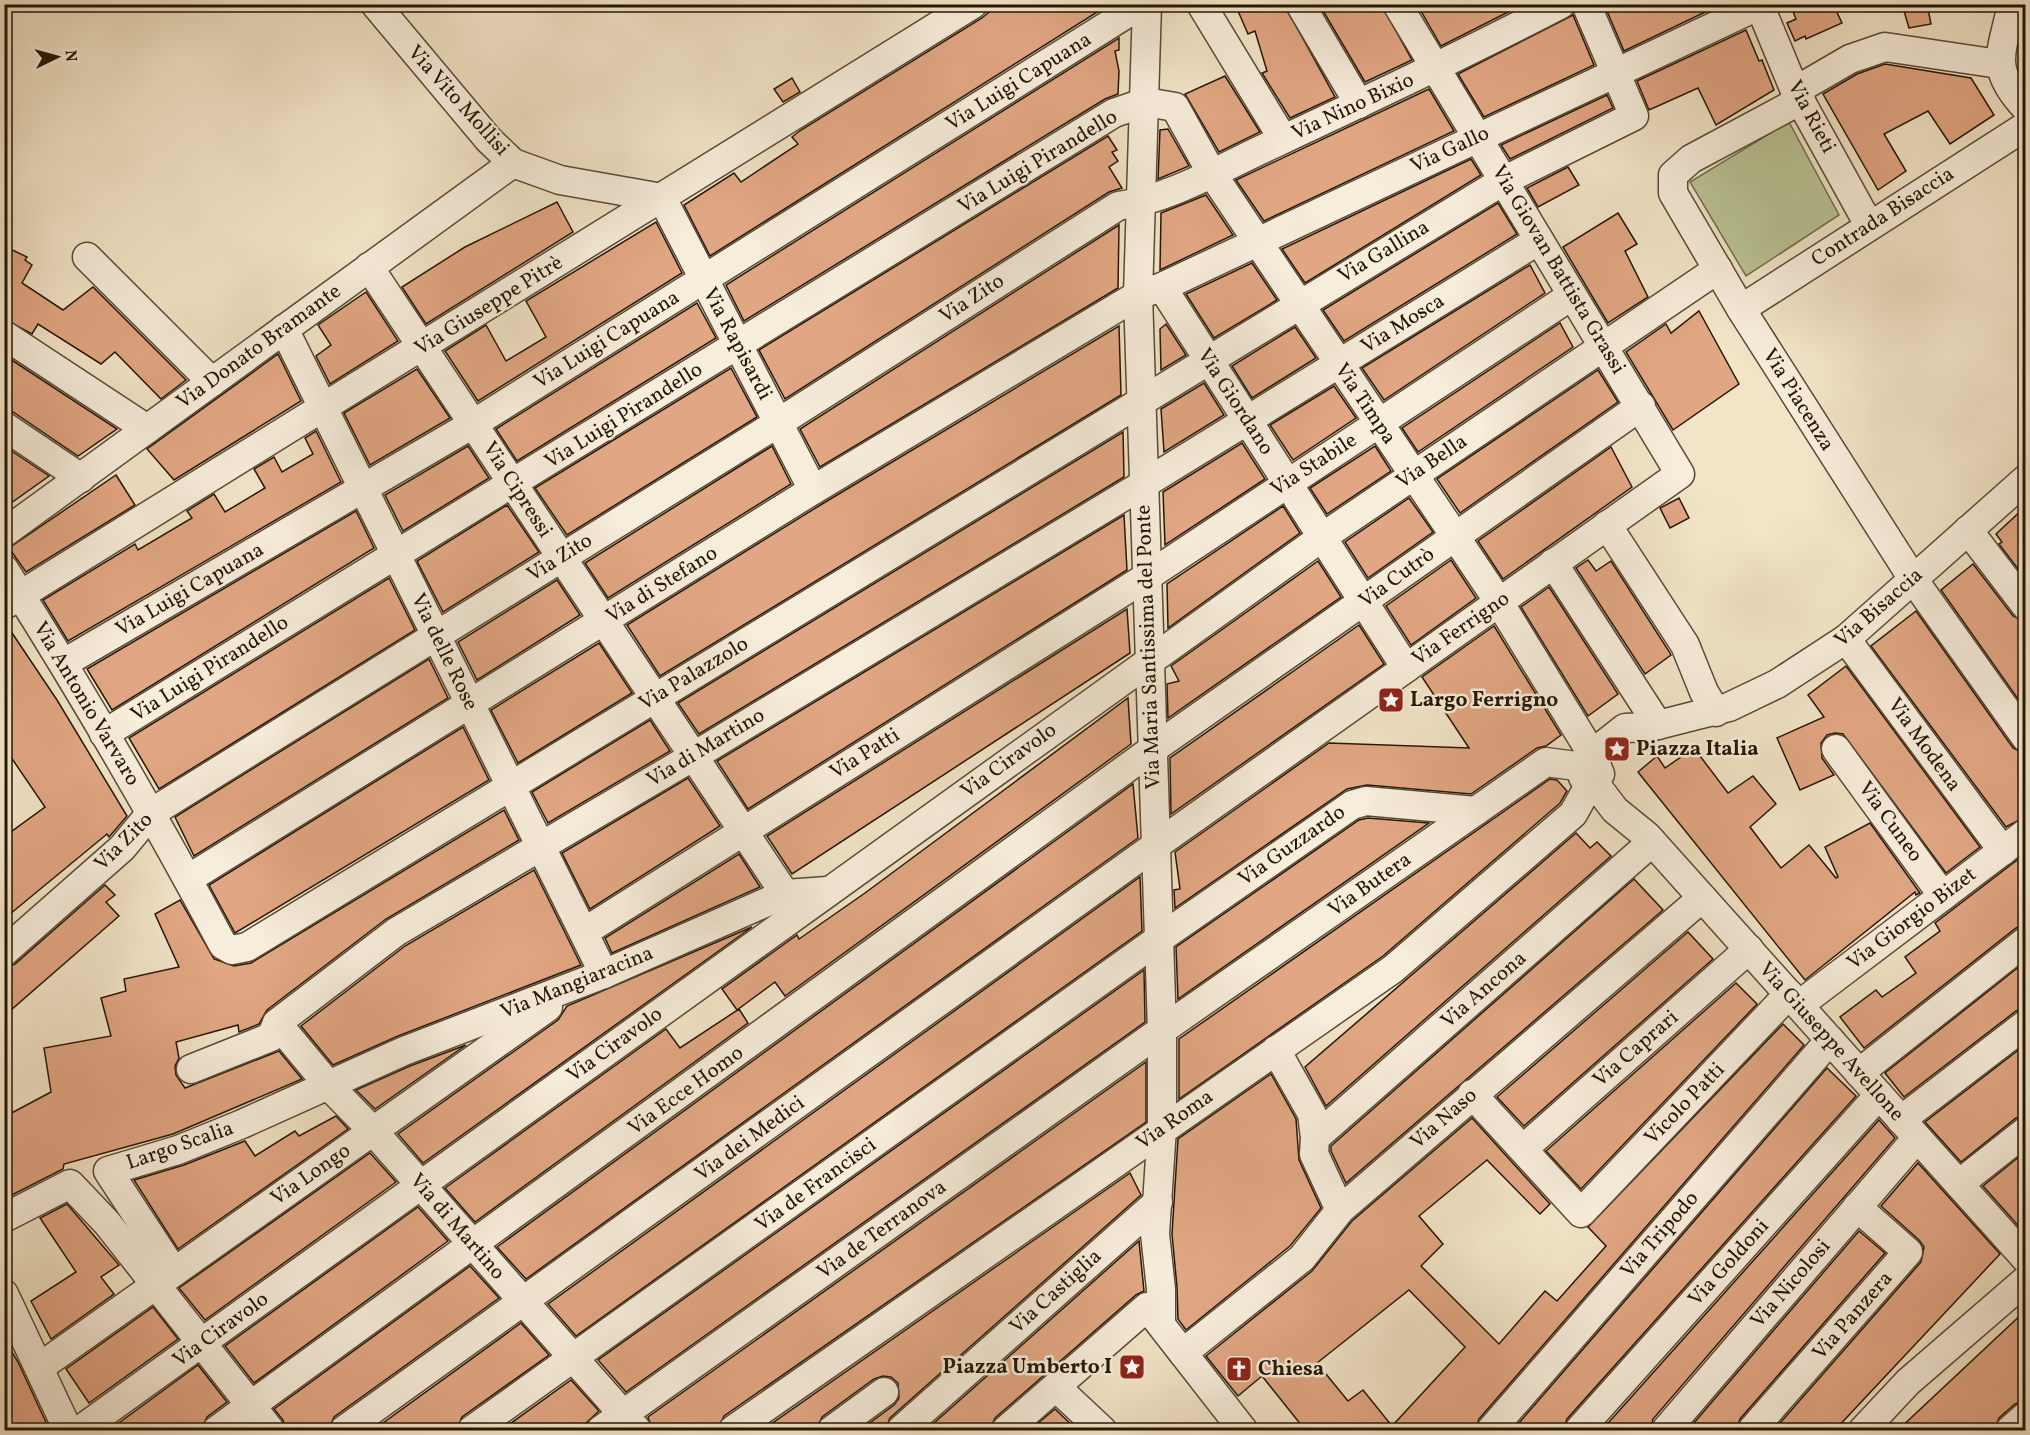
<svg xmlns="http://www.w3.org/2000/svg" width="2030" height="1435" font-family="Vollkorn,serif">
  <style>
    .green { fill: #bac496; stroke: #6f6d4e; stroke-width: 1.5 }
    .building { fill: #e1a683; stroke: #241605; stroke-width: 1.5; fill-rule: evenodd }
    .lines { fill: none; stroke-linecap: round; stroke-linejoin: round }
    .minor-casing { stroke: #584a36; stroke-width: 31 }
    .minor { stroke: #f7eddb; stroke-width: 28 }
    .labels { text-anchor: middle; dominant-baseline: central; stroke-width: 5; stroke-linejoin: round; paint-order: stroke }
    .street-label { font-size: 21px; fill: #241605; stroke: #f7eddb }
    .poi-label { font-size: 21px; font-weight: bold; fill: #241605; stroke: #f7eddb; text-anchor: start }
  </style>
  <rect width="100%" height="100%" fill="#f2e4c7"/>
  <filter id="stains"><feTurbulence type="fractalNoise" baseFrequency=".00333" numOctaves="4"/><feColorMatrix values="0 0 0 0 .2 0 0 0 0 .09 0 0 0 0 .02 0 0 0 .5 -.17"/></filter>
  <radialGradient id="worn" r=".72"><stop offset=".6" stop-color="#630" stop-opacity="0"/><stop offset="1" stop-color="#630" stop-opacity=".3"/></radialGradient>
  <path class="green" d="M1789 122 1839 215 1746 276 1690 182Z"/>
  <g class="building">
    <path d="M999 4H1110L710 256 684 205 734 173 741 182 798 144 792 137 801 130 982 18Z"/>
    <path d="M1235 4H1284L1335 97 1290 118 1262 73 1267 71 1255 31 1248 34Z"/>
    <path d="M1319 4H1381L1412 60 1365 82Z"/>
    <path d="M1417 4H1524L1441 46Z"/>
    <path d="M1604 4H1722L1624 51Z"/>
    <path d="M1790 4H1833L1842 23 1806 39 1805 36 1795 41 1787 23 1796 19Z"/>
    <path d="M1902 4H1927L1931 24 1909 28Z"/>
    <path d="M1573 15 1594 65 1484 117 1458 74Z"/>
    <path d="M1746 30 1759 61 1762 60 1774 90 1716 125 1698 88 1649 110 1637 81Z"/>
    <path d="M1119 38V50L1115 51 1119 71 1118 94 1105 99 744 321 726 285Z"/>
    <path d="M1885 64 1971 78 1994 115 1950 144 1928 111 1884 134 1906 171 1878 190 1823 94 1857 74Z"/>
    <path d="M1225 76 1260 132 1219 152 1185 94Z"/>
    <path d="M792 78 800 92 783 102 774 89Z"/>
    <path d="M1429 89 1454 131 1264 221 1236 180Z"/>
    <path d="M1607 95 1613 108 1510 159 1501 145Z"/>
    <path d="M1168 129 1189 166 1158 179 1160 130Z"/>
    <path d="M1108 136 1117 150 1112 152 1118 161 1109 167 1122 188 1109 192 785 399 759 350Z"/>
    <path d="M1471 159 1481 175 1305 283 1282 249Z"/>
    <path d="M1568 167 1579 185 1538 207 1527 188Z"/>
    <path d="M1206 195 1233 235 1160 270 1161 213Z"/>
    <path d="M557 202 573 232 426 324 402 287 465 247Z"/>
    <path d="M1498 203 1517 234 1344 341 1323 310Z"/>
    <path d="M1618 213 1637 244 1625 251 1648 297 1608 323 1563 247Z"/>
    <path d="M656 222 682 273 478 401 445 351 486 325 506 361 546 337 526 301Z"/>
    <path d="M1119 225 1118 288 820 467 800 429Z"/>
    <path d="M4 246 27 257 25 260 32 265 22 283 63 310 93 287 186 380 161 399 115 352 101 364 38 324 32 334 4 319Z"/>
    <path d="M1252 263 1277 300 1214 338 1186 294Z"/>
    <path d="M1530 265 1545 293 1384 400 1362 368Z"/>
    <path d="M366 292 398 341 330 384 316 356 331 345 318 325Z"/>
    <path d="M697 303 716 338 517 461 496 429Z"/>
    <path d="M1699 311 1739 384 1673 430 1626 352 1666 324 1671 333Z"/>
    <path d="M1560 323 1573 347 1418 452 1402 428Z"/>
    <path d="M1166 324 1186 355 1161 370 1160 329Z"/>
    <path d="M1119 326 1121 395 660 676 627 625 822 504Z"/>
    <path d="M1295 327 1316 358 1252 398 1232 366Z"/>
    <path d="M278 354 301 401 174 480 147 449Z"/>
    <path d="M4 355 117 429 78 456 13 412 4 410Z"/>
    <path d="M731 368 757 417 567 535 535 488Z"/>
    <path d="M417 369 450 418 370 465 344 413Z"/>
    <path d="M1598 370 1618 402 1460 513 1437 479Z"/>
    <path d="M1204 383 1224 415 1164 452 1161 409Z"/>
    <path d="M1334 386 1356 418 1293 460 1270 425Z"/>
    <path d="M316 431 341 482 68 641 43 600 135 544 138 550 192 518 187 511 214 494 225 512 265 488 254 469 274 457 282 472 313 454 305 438Z"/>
    <path d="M1123 432 1124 477 699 734 678 703Z"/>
    <path d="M1242 443 1265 479 1165 545 1163 492Z"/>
    <path d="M4 446 49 476 4 508Z"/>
    <path d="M468 446 489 478 403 531 385 495Z"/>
    <path d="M772 446 791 484 608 598 585 563Z"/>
    <path d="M1375 446 1391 471 1327 514 1310 488Z"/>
    <path d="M1611 447 1632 487 1503 579 1478 541Z"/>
    <path d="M116 475 135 505 26 572 9 548Z"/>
    <path d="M1409 498 1433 532 1368 578 1345 542Z"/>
    <path d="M1679 498 1689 518 1670 528 1660 508Z"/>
    <path d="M507 505 539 552 443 612 417 561Z"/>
    <path d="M1283 506 1300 533 1168 628 1167 584Z"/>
    <path d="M2025 507V578L1999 544 2002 542 1996 534Z"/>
    <path d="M356 511 374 548 112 710 87 669Z"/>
    <path d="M1124 515 1127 570 748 809 717 761Z"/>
    <path d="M1451 560 1476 598 1411 645 1386 606Z"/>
    <path d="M1588 560 1596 571 1611 561 1670 653 1671 655 1645 674 1576 568Z"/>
    <path d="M1318 561 1341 597 1168 718 1167 684 1179 681 1171 666Z"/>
    <path d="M1973 564 2013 616 2025 622V709L1941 590Z"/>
    <path d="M389 578 415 630 159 789 129 738Z"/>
    <path d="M557 580 580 615 477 680 458 642Z"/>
    <path d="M1549 587 1618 694 1588 716 1521 607Z"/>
    <path d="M1127 609 1130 653 792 874 767 836Z"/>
    <path d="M1916 611 2013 748 2025 754V817L2006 827 1871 646Z"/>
    <path d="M4 621 57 700 127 816 109 837 107 834 4 919V837L45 807 4 747Z"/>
    <path d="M1359 625 1384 664 1171 814 1170 758Z"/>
    <path d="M1494 626 1561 735 1546 746 1537 748 1471 794 1367 785 1347 789 1175 908 1174 890 1180 889 1175 852 1329 743 1469 748 1422 677Z"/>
    <path d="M599 643 632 693 518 763 491 710Z"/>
    <path d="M429 659 448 698 194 856 175 817Z"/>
    <path d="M1846 666 1980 847 1946 873 1843 734 1835 733 1827 735 1821 743 1822 758 1834 775 1800 790 1777 738 1824 717 1808 695Z"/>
    <path d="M1128 698 1131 744 785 996 775 982 737 1010 722 989 797 935 799 939 865 893Z"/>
    <path d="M650 720 670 751 548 823 532 792Z"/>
    <path d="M463 727 489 780 235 933 209 885Z"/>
    <path d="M1694 748 1728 793 1753 776 1776 804 1750 827 1781 868 1809 845 1836 878 1838 877 1825 847 1870 823 1920 893 1916 895 1915 892 1805 980 1638 772 1657 756 1665 768Z"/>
    <path d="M688 778 720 826 590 909 562 853Z"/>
    <path d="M1550 779 1557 780 1567 791 1560 803 1383 956 1179 1099V1039Z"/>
    <path d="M1133 784 1138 838 526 1279 497 1247Z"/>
    <path d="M504 810 519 840 386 919 267 1010 259 1024 239 1032 238 1025 176 1042 179 1058 175 1066 176 1075 185 1088 279 1051 302 1079 173 1134 64 1164 63 1169 4 1199V1117L51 1092 44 1048 111 1036 101 998 126 991 124 979 179 967 155 914 180 900 214 959 234 966 251 963Z"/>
    <path d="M1368 818 1429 823 1178 999 1176 947 1359 820Z"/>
    <path d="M1576 833 1590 848 1597 842 1611 856 1326 1106 1305 1067Z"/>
    <path d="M739 854 760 887 612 953 605 938Z"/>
    <path d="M2025 854V925L2016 928 1864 1048 1840 1017 1876 990 1882 997 1916 973 1905 957 1940 931 1935 923Z"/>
    <path d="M534 870 581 965 398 1036 333 1065 301 1026 405 946Z"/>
    <path d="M1140 877 1142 931 576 1336 548 1304Z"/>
    <path d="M1634 879 1663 910 1346 1183 1331 1151V1146Z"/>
    <path d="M105 885 115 895 106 902 119 916 4 1016V968L15 964Z"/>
    <path d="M752 927 423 1163 398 1134 558 1020 567 1006Z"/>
    <path d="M1688 932 1713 959 1524 1126 1497 1097Z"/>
    <path d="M2025 962V1008L2016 1011 1904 1097 1885 1073Z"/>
    <path d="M1144 970 1145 1022 626 1392 598 1360Z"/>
    <path d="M1736 983 1757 1004 1581 1189 1546 1151Z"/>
    <path d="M739 1009 748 1023 475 1222 445 1188 666 1029 680 1048Z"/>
    <path d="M1783 1024 1804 1045 1479 1419 1475 1431H1306L1262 1376 1238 1396 1206 1356 1312 1271 1352 1221 1472 1118 1550 1204 1540 1214 1487 1160 1419 1216 1443 1244 1421 1266 1499 1344 1545 1291 1557 1301 1606 1246 1588 1227ZM1409 1290 1465 1347 1392 1426 1363 1390 1348 1401 1317 1363Z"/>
    <path d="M466 1045 375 1109 356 1090 410 1066Z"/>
    <path d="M2025 1045V1115L2016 1118 1961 1162 1925 1122Z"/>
    <path d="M1146 1062V1122L724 1416 717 1431H653L648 1417Z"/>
    <path d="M1827 1068 1856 1096 1567 1419 1563 1431H1512Z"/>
    <path d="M1271 1074 1296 1119 1299 1160 1321 1208 1290 1246 1186 1330 1178 1319 1177 1287 1172 1234 1178 1139Z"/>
    <path d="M336 1116 348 1129 178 1249 134 1180 184 1165 245 1141 255 1156 295 1131 299 1136Z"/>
    <path d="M1879 1120 1895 1138 1653 1419 1650 1431H1601Z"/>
    <path d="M2025 1152V1227L2022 1230 1983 1186Z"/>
    <path d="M370 1153 396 1182 205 1320 179 1288Z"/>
    <path d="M1918 1163 2000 1254 1834 1431H1773L1921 1262 1924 1247 1919 1240 1881 1206Z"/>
    <path d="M1130 1173 1141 1195 890 1418 885 1431H859L894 1405 899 1398 898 1383 891 1377 883 1376 874 1379 822 1417 816 1431H761Z"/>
    <path d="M67 1204 119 1265 101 1277 114 1294 51 1339 31 1301 76 1272 40 1218Z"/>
    <path d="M418 1207 448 1241 254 1383 225 1346Z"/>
    <path d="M1859 1231 1885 1253 1740 1419 1736 1431H1687Z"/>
    <path d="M1139 1241 1144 1291 1136 1295 995 1418 990 1429 925 1431Z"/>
    <path d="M470 1266 499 1298 334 1417 328 1431H286L283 1420 274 1409Z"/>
    <path d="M153 1307 178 1339 89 1403 66 1369Z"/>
    <path d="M2025 1311V1400L2015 1404 1999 1418 1994 1431H1897Z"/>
    <path d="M521 1323 549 1355 462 1417 456 1431H372Z"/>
    <path d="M4 1339 18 1362 50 1431H15L4 1421Z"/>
    <path d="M198 1365 227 1402 207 1417 201 1431H108Z"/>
    <path d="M571 1380 599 1411 586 1423 585 1431H500Z"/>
    <path d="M1055 1409 1078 1431H1043L1037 1424Z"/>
  </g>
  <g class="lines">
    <defs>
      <g id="minor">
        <path d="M375 4 489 140 513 163 560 180 662 198 813 490"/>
        <path d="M1147 4 1138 295 1162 1030V1128L1155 1234 1161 1289V1324"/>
        <path d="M1201 4 1283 139"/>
        <path d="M1300 4 1359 104"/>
        <path d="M1759 4 1795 91 1869 225"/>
        <path d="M2012 4C2002 54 1988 67 2026 108"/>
        <path d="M1795 91 1850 59 1885 47 1999 64"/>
        <path d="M1801 100 1691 159 1673 175V193L1741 309 1913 579 2026 738"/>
        <path d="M87 257 212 382"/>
        <path d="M369 267 785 894"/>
        <path d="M1162 287 1406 668"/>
        <path d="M1741 309 2026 126"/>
        <path d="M284 329 604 974"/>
        <path d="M4 335 147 429"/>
        <path d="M4 426 81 478"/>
        <path d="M1607 525 1685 645 1704 692 1716 712"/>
        <path d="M1968 530 2026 606"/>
        <path d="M4 533 513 163"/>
        <path d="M1553 563 1658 725"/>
        <path d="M4 569C82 692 155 817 223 945L232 950 247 947 1503 181 1634 116 1586 4"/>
        <path d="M6 604 973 4"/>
        <path d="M1846 639 2003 851"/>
        <path d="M64 663 473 424 1142 4"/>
        <path d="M104 734 1114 113 1146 102 1175 107 1211 172 1499 602 1592 754 1600 774 1596 780 1588 781 1583 777V769L1586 765H1595"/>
        <path d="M1836 749 1943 896"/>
        <path d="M1586 765 1592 754 1625 728 1650 727 1729 707 1777 684 1846 639 2026 479"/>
        <path d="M1593 781 1615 810 1647 836 2026 1259"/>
        <path d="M188 879 813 490 1138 295 1162 287 1762 4"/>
        <path d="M584 932 1148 576 1571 296"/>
        <path d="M4 952 122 848 151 813 778 423 1118 206C1170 199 1221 168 1269 146 1367 100 1465 54 1561 4"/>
        <path d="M1799 1005 2026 833"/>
        <path d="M277 1023 330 1087 373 1131 637 1430"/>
        <path d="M1276 1050 1312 1114 1315 1138 1314 1154 1340 1210"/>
        <path d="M191 1069 271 1037 277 1023 396 932 694 756 1144 484 1539 240"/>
        <path d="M1859 1073 2026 941"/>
        <path d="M1472 1094 1581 1213 1789 994"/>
        <path d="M1901 1120 2026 1024"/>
        <path d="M1315 1138 1652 842"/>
        <path d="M1523 1149 1749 949"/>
        <path d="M1959 1184 2026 1131"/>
        <path d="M4 1218 70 1184 107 1223 270 1430"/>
        <path d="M174 1272 108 1171 178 1150 242 1124 404 1051 604 974 785 894 827 891"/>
        <path d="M4 1294 68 1430"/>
        <path d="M1183 1353 1302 1258 1340 1210 1702 898"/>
        <path d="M40 1367 548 1007"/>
        <path d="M1056 1387 1102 1430"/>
        <path d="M80 1430 1321 538 1718 269"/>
        <path d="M217 1430 1153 749 1641 406"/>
        <path d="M344 1430 1155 846 1680 474 1397 4"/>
        <path d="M472 1430 1159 939 1352 805 1366 801 1476 811"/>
        <path d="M601 1430 1162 1030 1546 762 1584 767"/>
        <path d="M733 1430 1393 969 1573 814 1591 782"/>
        <path d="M832 1430 884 1392"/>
        <path d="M901 1430 1158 1202"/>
        <path d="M1006 1430 1147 1307 1243 1430"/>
        <path d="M1491 1430 1830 1040"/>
        <path d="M1579 1430 1879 1095"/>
        <path d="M1666 1430 1917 1138"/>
        <path d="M1752 1430 1908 1252 1857 1207"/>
        <path d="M1863 1430 1908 1382 2026 1280"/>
        <path d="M2010 1430 2026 1416"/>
      </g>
    </defs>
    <use href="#minor" class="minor-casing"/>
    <use href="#minor" class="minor"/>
  </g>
  <defs>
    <symbol id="sight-square" viewBox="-11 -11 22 22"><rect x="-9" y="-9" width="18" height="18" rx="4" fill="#8f2418" stroke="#f7eddb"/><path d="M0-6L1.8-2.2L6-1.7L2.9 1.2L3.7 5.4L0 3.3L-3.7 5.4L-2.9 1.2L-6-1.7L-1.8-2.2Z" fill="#fff"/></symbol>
    <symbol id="church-square" viewBox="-11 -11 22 22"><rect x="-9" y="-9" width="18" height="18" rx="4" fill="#8f2418" stroke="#f7eddb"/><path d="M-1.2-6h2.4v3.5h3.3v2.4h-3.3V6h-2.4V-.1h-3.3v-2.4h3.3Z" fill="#fff"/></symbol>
  </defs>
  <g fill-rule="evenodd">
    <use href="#sight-square" x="1376" y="685" width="30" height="30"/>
    <use href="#sight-square" x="1602" y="734" width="30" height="30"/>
    <use href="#sight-square" x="1117" y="1352" width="30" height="30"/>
    <use href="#church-square" x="1224" y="1354" width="30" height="30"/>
  </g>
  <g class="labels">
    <g class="street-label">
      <text transform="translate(1019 82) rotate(-32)">Via Luigi Capuana</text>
      <text transform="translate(458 101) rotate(48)">Via Vito Mollisi</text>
      <text transform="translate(1353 107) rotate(-25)">Via Nino Bixio</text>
      <text transform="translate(1811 117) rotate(62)">Via Rieti</text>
      <text transform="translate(1450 150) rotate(-25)">Via Gallo</text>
      <text transform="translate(1038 162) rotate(-31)">Via Luigi Pirandello</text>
      <text transform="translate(1883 217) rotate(-33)">Contrada Bisaccia</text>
      <text transform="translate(1384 252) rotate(-31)">Via Gallina</text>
      <text transform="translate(1558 270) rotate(59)">Via Giovan Battista Grassi</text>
      <text transform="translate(972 299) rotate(-33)">Via Zito</text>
      <text transform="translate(489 306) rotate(-32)">Via Giuseppe Pitrè</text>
      <text transform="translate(1403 324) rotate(-32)">Via Mosca</text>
      <text transform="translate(607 340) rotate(-32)">Via Luigi Capuana</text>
      <text transform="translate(737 344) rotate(62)">Via Rapisardi</text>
      <text transform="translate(259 347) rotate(-36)">Via Donato Bramante</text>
      <text transform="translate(1798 400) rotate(58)">Via Piacenza</text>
      <text transform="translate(1235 402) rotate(57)">Via Giordano</text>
      <text transform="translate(1365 404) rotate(56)">Via Timpa</text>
      <text transform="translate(624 416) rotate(-32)">Via Luigi Pirandello</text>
      <text transform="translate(1432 462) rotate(-34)">Via Bella</text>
      <text transform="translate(1314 465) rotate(-33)">Via Stabile</text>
      <text transform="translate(517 490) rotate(57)">Via Cipressi</text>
      <text transform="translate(560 558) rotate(-32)">Via Zito</text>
      <text transform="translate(1397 578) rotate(-36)">Via Cutrò</text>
      <text transform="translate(662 585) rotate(-32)">Via di Stefano</text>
      <text transform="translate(190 590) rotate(-30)">Via Luigi Capuana</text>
      <text transform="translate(1879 608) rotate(-41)">Via Bisaccia</text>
      <text transform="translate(1461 629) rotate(-35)">Via Ferrigno</text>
      <text transform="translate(1149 647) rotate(-92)">Via Maria Santissima del Ponte</text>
      <text transform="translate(444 652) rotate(64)">Via delle Rose</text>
      <text transform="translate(210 669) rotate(-32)">Via Luigi Pirandello</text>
      <text transform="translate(694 674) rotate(-31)">Via Palazzolo</text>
      <text transform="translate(86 704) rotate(59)">Via Antonio Varvaro</text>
      <text transform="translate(1924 745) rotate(54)">Via Modena</text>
      <text transform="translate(706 748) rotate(-31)">Via di Martino</text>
      <text transform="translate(865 754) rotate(-32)">Via Patti</text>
      <text transform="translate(1009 761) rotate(-36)">Via Ciravolo</text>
      <text transform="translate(1890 822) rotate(54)">Via Cuneo</text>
      <text transform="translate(124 842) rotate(-45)">Via Zito</text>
      <text transform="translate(1292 846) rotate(-35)">Via Guzzardo</text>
      <text transform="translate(1370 885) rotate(-35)">Via Butera</text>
      <text transform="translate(1912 919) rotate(-37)">Via Giorgio Bizet</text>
      <text transform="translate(577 983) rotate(-22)">Via Mangiaracina</text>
      <text transform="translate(1484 990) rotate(-41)">Via Ancona</text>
      <text transform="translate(1831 1042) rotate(48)">Via Giuseppe Avellone</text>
      <text transform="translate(615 1045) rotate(-36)">Via Ciravolo</text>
      <text transform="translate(1636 1049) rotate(-41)">Via Caprari</text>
      <text transform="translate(686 1091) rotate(-36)">Via Ecce Homo</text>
      <text transform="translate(1685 1104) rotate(-46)">Vicolo Patti</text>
      <text transform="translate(1444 1119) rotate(-41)">Via Naso</text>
      <text transform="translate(1175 1120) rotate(-35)">Via Roma</text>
      <text transform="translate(750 1139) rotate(-36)">Via dei Medici</text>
      <text transform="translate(180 1146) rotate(-19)">Largo Scalia</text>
      <text transform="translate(311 1175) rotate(-35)">Via Longo</text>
      <text transform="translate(816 1185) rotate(-36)">Via de Francisci</text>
      <text transform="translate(457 1227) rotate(49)">Via di Martino</text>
      <text transform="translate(882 1230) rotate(-36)">Via de Terranova</text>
      <text transform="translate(1660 1235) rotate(-49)">Via Tripodo</text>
      <text transform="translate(1729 1263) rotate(-48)">Via Goldoni</text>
      <text transform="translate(1791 1284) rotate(-49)">Via Nicolosi</text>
      <text transform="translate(1056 1292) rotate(-42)">Via Castiglia</text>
      <text transform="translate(1853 1316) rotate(-49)">Via Panzera</text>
      <text transform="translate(221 1330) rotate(-36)">Via Ciravolo</text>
    </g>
    <g class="poi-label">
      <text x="1410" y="700">Largo Ferrigno</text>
      <text x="1636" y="749">Piazza Italia</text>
      <text x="1112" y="1367" text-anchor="end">Piazza Umberto I</text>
      <text x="1258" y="1369">Chiesa</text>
    </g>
  </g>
  <rect width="2030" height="1435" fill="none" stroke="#f2e4c7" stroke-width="24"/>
  <rect x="6" y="6" width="2018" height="1423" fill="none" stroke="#241605" stroke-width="3"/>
  <rect x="12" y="12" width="2006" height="1411" fill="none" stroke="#241605" stroke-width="1.5"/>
  <g transform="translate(57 57) rotate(85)" stroke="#f7eddb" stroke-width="4.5" paint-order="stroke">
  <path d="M0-4.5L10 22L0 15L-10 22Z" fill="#241605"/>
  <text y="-9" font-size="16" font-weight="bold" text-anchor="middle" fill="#241605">N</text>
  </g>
  <rect width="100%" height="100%" filter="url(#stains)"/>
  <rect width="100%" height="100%" fill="url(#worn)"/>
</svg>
